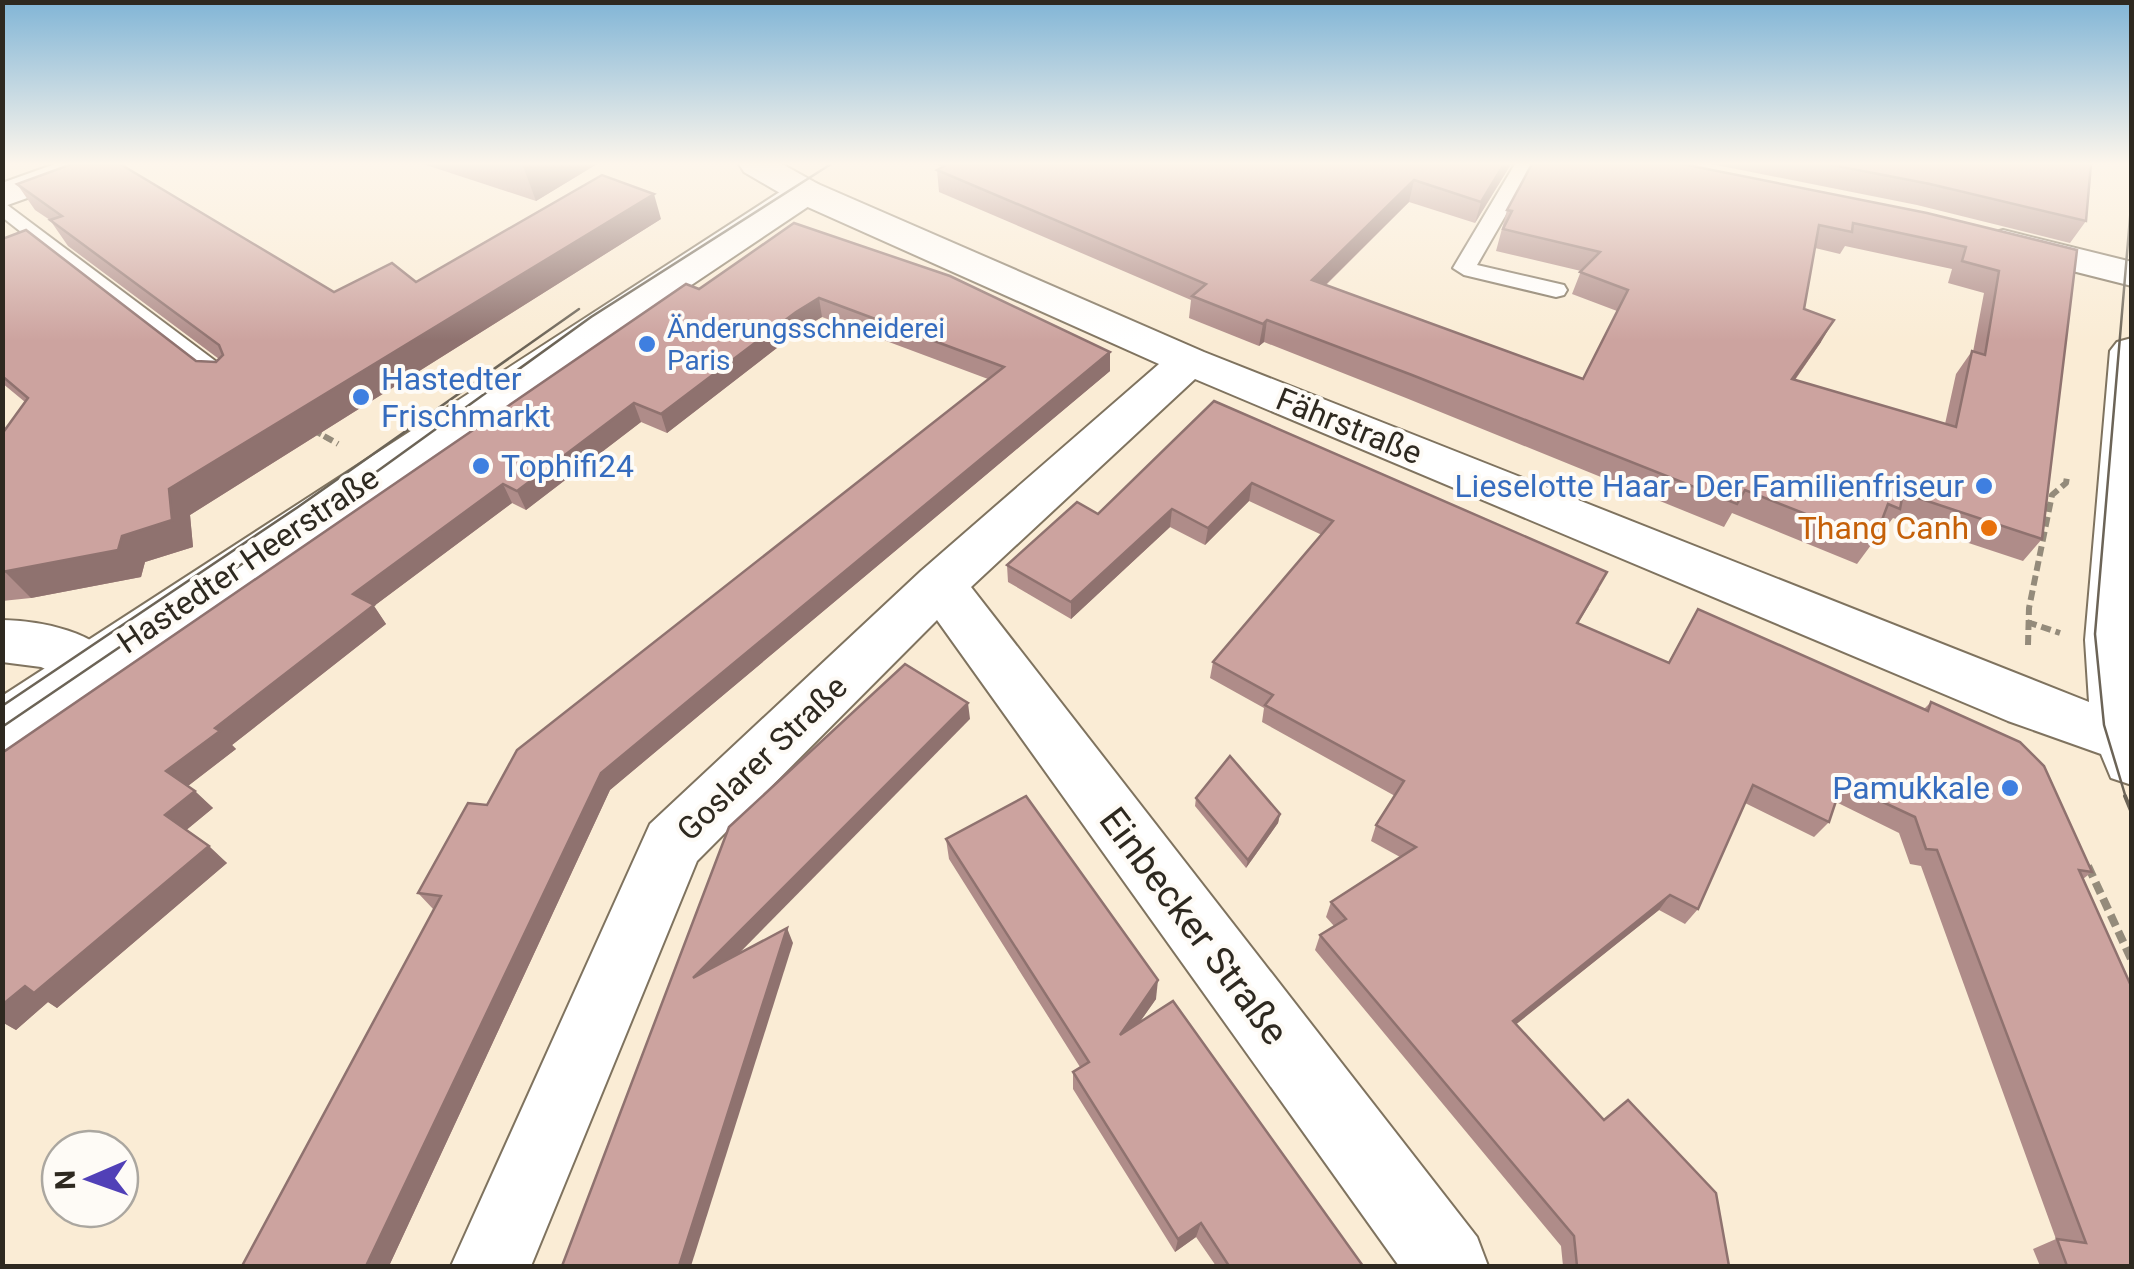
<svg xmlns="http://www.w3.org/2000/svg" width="2134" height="1269" font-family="Roboto,sans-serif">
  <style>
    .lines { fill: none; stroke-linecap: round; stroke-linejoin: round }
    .service-casing { stroke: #7f735f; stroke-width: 4 }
    .minor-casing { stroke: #7f735f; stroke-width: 4 }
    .tertiary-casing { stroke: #7f735f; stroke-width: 4 }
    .path-far2 { stroke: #948b7b; stroke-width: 5; stroke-dasharray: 8 4; stroke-linecap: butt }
    .path-far1 { stroke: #948b7b; stroke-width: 6; stroke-dasharray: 10 5; stroke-linecap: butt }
    .path { stroke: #948b7b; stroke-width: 8; stroke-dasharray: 12 6; stroke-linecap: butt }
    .service { fill: #fff; fill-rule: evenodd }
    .minor { fill: #fff; fill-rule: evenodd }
    .tertiary { fill: #fff; fill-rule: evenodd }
    .tram-far1 { stroke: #6c6457; stroke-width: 2.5 }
    .tram { stroke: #6c6457; stroke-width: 4 }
    .wall { fill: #af8c89; fill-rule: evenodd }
    .shaded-wall { fill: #8f726f }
    .building { fill: #cca39f; stroke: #8f726f; stroke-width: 2.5; fill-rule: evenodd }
    .shop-dot { fill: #3f7fe0; stroke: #fefbf6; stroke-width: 4 }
    .food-dot { fill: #e8710a; stroke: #fefbf6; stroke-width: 4 }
    .labels { text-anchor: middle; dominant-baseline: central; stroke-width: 8; stroke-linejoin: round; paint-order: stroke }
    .far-shop-label { font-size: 28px; fill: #366cbe; stroke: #fefbf6; text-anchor: start }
    .shop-label { font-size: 32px; fill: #366cbe; stroke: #fefbf6; text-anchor: start }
    .street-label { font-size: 32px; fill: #2e2920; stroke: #fefbf6 }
    .food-label { font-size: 32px; fill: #c56008; stroke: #fefbf6; text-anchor: end }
    .near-street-label { font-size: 38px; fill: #2e2920; stroke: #fefbf6 }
  </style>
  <rect width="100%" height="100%" fill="#faecd5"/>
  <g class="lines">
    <defs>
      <g id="service">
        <path d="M1515 164H1535L1477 265 1564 285 1567 290 1564 295 1556 297 1464 275 1453 268Z"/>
        <path d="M2 201 234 375 237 380 234 385H216L2 217Z"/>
      </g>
      <g id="minor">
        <path d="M55 164H105L100 172 2 207V183Z"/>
        <path d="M739 164H782L818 184 1204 352 2089 702 2085 640 2110 351 2117 342 2132 338V785L2111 778 2101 754 2008 721 1195 379 971 587 1477 1237 1488 1266H1399L937 620 697 861 531 1266H451L650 824 921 571 1159 364 792 200 744 172Z"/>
        <path d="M2003 230 2132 262V286L1989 250 1984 242 1989 234Z"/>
        <path d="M2 620C41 621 99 631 118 667L110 682 90 689 41 667 2 662Z"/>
      </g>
      <path id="tertiary" d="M805 181 818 184 823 192 818 200 371 500 23 744 2 751V696L792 184Z"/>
    </defs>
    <use href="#service" class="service-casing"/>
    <use href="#minor" class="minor-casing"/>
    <use href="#tertiary" class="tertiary-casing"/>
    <path class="path-far2" d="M314 431 329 439"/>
    <g class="path-far1">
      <path d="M324 436 338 444"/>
      <path d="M2027 622 2060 633"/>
      <path d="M2028 645 2029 608 2052 495 2066 483 2067 477"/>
    </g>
    <path class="path" d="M2088 866 2132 961"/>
    <use href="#service" class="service"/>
    <use href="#minor" class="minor"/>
    <use href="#tertiary" class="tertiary"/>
    <g class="tram-far1">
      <path d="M2132 599V685"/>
      <path d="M2 706 298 507 579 309"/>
      <path d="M2 727 354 488 591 317 831 164"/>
      <path d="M2126 798 2104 725 2095 634 2132 194"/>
    </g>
    <path class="tram" d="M2125 796 2132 813"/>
  </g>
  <g class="wall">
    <path d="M423 164H597L536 201Z"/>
    <path d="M934 164H1511L1475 223 1409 202 1326 285 1583 379 1617 311 1572 294 1581 271 1496 251 1507 210 1532 164 2077 250 2042 539 2023 561 1893 518 1883 531 1878 529 1874 541 1857 564 1732 513 1724 527 1406 398 1264 342 1259 346 1189 318 1191 300 939 192 937 170 943 167ZM1845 246 1952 269 1948 283 1984 293 1973 352 1972 351 1956 374 1945 424 1795 380 1821 342 1804 309 1815 248 1840 254Z"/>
    <path d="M1711 164H2091L2086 221 2070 243 1917 205Z"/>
    <path d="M17 184 334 292 416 282 661 219 190 515 193 547 145 562 141 577 31 598 2 601V434L25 402 2 383V239L196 361 216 362 219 359 68 246 50 220 35 210Z"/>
    <path d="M794 223 1110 352V371L610 790 389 1266H242L434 910 418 893 487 805 988 379 822 317 800 330 667 433 641 422 526 510 512 503 374 606 386 624 232 745 236 749 188 786 213 808 186 830 227 863 57 1008 48 1002 16 1030 2 1022V753L699 289Z"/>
    <path d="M1214 401 1599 589 1578 623 1668 663 1698 609 1924 709 1931 702 2092 872 2083 879 2132 1266H2040L2033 1249 2056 1239 1921 866 1910 864 1899 833 1836 802 1829 822 1814 837 1745 803 1698 909 1685 924 1659 910 1516 1024 1729 1266H1563L1561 1246 1315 950 1320 935 1334 926 1326 917 1331 902 1400 857 1371 841 1376 825 1395 796 1262 722 1264 708 1210 678 1213 662 1322 535 1249 501 1205 545 1170 527 1071 619 1008 582 1007 565 1098 514Z"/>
    <path d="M1196 798 1280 814 1278 823 1246 868 1195 806Z"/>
    <path d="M946 839 1156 999 1139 1023 1363 1266H1216L1196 1237 1175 1252 1073 1089V1072L1080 1067 949 859Z"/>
  </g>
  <g class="shaded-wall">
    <path d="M526 164H597L536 201 523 166Z"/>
    <path d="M1504 164H1511L1475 223 1481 202Z"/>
    <path d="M1414 180 1409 202 1308 302 1312 280Z"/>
    <path d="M654 194 661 219 190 515 193 547 145 562 141 577 31 598 5 572 122 536 169 489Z"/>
    <path d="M819 298 822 317 800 330 667 433 661 414 796 312Z"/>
    <path d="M1267 320 1264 342 1259 346 1263 324Z"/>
    <path d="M1834 320 1821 342 1779 402 1792 379Z"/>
    <path d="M1110 352V371L610 790 389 1266H366L601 773Z"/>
    <path d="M634 403 641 422 526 510 517 491Z"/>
    <path d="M1252 483 1249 501 1205 545 1208 528Z"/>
    <path d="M503 484 512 503 374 606 386 624 232 745 236 749 184 789 166 771 215 728 353 594Z"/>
    <path d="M1172 509 1170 527 1071 619V602Z"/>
    <path d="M968 703 970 719 701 992 693 978Z"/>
    <path d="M195 791 213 808 184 832 165 815Z"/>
    <path d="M1280 814 1278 823 1246 868 1248 860Z"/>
    <path d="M209 846 227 863 57 1008 48 1002 16 1030 2 1022V1005L25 986Z"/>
    <path d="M1670 895 1659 910 1504 1034 1513 1021Z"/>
    <path d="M787 928 793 943 691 1266H679Z"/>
    <path d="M1158 980 1156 999 1118 1053 1120 1035Z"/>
    <path d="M1201 1223 1196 1237 1175 1252 1178 1239Z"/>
  </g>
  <g class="building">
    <path d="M72 164H120L334 292 392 263 416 282 602 175 654 194 169 489 172 520 122 536 118 550 2 572V434L28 398 2 376V239L26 230 196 361 216 362 223 355 219 345 50 220 62 216 17 184Z"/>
    <path d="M948 164H1504L1481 202 1414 180 1312 280 1583 379 1628 290 1580 272 1600 252 1503 229 1512 211 1507 210 1532 164H1682L1927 213 2077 250 2042 539 1903 493 1900 509 1888 504 1874 541 1745 490 1737 504 1412 375 1267 320 1263 324 1192 296 1206 284 937 170ZM1853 223 1966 247 1962 261 1999 271 1985 355 1972 351 1956 427 1792 379 1834 320 1804 309 1819 225 1852 232Z"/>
    <path d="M1827 164H2091L2086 221 1930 184Z"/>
    <path d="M794 223 950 276 1110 352 601 773 366 1266H242L441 896 418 893 468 803 487 805 517 750 1004 367 819 298 796 312 661 414 634 403 517 491 503 484 353 594 374 605 215 728 220 731 166 771 195 791 165 815 209 846 34 993 25 986 2 1005V753L686 284 699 289Z"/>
    <path d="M1214 401 1607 572 1577 623 1669 663 1698 609 1928 711 1931 702 2020 742 2044 766 2092 872 2079 870 2132 988V1266H2067L2057 1239 2086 1243 1937 850 1926 849 1915 817 1842 783 1829 822 1753 785 1698 909 1670 895 1513 1021 1604 1120 1628 1100 1716 1193 1729 1266H1577L1574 1236 1320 935 1346 919 1331 902 1416 847 1376 825 1404 781 1265 705 1273 695 1213 662 1333 521 1252 483 1208 528 1172 509 1071 602 1007 565 1077 502 1098 514Z"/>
    <path d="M905 664 968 703 693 978 787 928 679 1266H562L729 827Z"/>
    <path d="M1230 756 1280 814 1248 860 1196 798Z"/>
    <path d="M1026 796 1158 980 1120 1035 1173 1001 1363 1266H1229L1201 1223 1178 1239 1073 1072 1089 1062 946 839Z"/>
  </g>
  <linearGradient id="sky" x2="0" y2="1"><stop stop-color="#81b5d6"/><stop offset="0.48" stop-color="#fdf6ec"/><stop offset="1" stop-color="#fdf6ec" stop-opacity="0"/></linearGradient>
  <rect width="2134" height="341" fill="url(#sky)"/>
  <g class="shop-dot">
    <circle cx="647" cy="344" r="10"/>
    <circle cx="361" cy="397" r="10"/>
    <circle cx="481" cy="466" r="10"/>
    <circle cx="1984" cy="486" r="10"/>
    <circle cx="2010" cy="788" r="10"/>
  </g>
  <circle class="food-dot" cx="1989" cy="528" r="10"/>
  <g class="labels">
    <g class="far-shop-label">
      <text x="667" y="328">Änderungsschneiderei<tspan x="667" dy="32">Paris</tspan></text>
    </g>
    <g class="shop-label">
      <text x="381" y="379">Hastedter<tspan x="381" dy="37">Frischmarkt</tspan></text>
      <text x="501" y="466">Tophifi24</text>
      <text x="1964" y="486" text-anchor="end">Lieselotte Haar - Der Familienfriseur</text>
      <text x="1990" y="788" text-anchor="end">Pamukkale</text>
    </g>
    <g class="street-label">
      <text transform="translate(1349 426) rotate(22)">Fährstraße</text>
      <text transform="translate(248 560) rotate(-34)">Hastedter Heerstraße</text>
      <text transform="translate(762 758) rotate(-44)">Goslarer Straße</text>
    </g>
    <g class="food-label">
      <text x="1969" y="528">Thang Canh</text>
    </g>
    <g class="near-street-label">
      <text transform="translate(1194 926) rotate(53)">Einbecker Straße</text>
    </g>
  </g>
  <rect width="2134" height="1269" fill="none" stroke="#2e2920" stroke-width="10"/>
  <g transform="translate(90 1179) rotate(268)"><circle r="48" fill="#fefbf6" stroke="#aba7a0" stroke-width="2.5"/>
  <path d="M0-8L18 38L0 25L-18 38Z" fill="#5140b7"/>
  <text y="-15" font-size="28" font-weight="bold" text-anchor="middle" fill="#2e2920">N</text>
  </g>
</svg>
